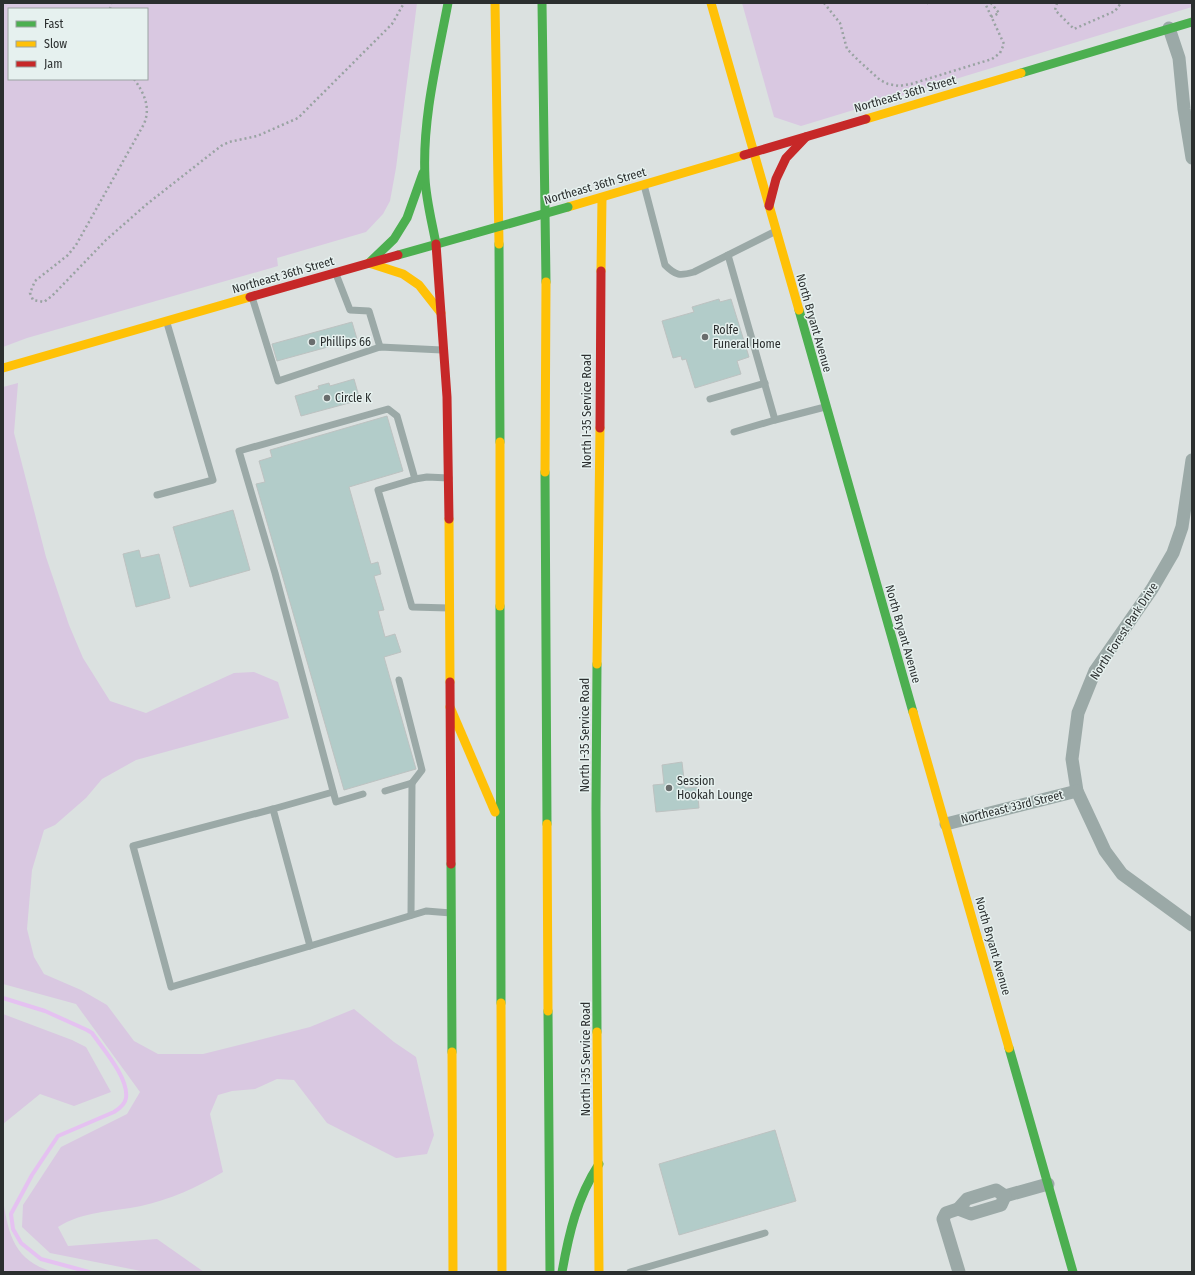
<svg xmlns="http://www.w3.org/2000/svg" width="1195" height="1275" font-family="'Fira Sans Condensed',sans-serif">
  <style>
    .green { fill: #d9c8e1; fill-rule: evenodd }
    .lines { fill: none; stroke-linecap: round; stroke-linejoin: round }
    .stream { stroke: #e5c1f1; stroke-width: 4 }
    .building { fill: #b2ccc9; stroke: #bdc2c1 }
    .path { stroke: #99a3a2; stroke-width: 2.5; stroke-dasharray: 2 3; stroke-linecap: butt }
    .lane { stroke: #9ba9a7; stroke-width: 7 }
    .street { stroke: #9ba9a7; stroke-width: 13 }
    .fast { stroke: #4caf50; stroke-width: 9 }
    .slow { stroke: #ffc107; stroke-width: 9 }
    .jam { stroke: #c62828; stroke-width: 9 }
    .fast-bridge { stroke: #4caf50; stroke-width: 9 }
    .poi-dot { fill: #696d6d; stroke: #e6f1ef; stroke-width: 1.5 }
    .labels { text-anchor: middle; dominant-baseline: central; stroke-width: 3; stroke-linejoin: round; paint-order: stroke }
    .street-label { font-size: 12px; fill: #2b2f2f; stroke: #e6f1ef }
    .poi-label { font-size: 12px; fill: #2b2f2f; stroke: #e6f1ef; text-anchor: start }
  </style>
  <rect width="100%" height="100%" fill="#dbe1e0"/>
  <g class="green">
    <path d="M3 3H417L396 168 390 201 383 214 366 232 277 258 278 266 27 338 3 347ZM9 9H147V79H9Z"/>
    <path d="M742 3H1192V7L801 126 774 117Z"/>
    <path d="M18 383 14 433 46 557 69 625 83 658 110 701 146 713 234 673 254 672 278 682 289 718 136 760 102 779 86 798 55 825 44 830 32 870 27 929 34 957 44 974 81 990 107 1005 134 1041 158 1054H203L310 1027 354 1009 394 1042 416 1057 434 1135 427 1154 396 1158 327 1123 294 1080 277 1079 255 1089 232 1091 218 1095 210 1114 223 1172C196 1188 171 1199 141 1206 112 1212 83 1211 58 1227L68 1246 157 1239 204 1272H146L50 1253 22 1227 23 1205 61 1147 127 1114 140 1092 76 1004 3 984V387Z"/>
    <path d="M3 1014 72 1040 86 1047 111 1092 74 1106 40 1094 3 1124Z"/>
    <path d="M3 1200C9 1236 14 1260 53 1272H3Z"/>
  </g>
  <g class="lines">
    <path class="stream" d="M3 998 45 1011 87 1030 92 1033C103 1049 129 1078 126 1098 125 1104 119 1109 114 1112L58 1136 32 1175 11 1214 13 1229 21 1243 41 1259 89 1272"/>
  </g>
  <g class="building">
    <path d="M719 299 720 302 731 299 749 357 737 361 741 374 695 388 686 359 682 360 681 356 673 358 662 321 694 312 692 307Z"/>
    <path d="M352 322 357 339 277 361 272 344Z"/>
    <path d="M354 379 360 400 301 416 295 396 319 389 318 386 329 383 330 386Z"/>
    <path d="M387 416 403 471 349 487 371 564 378 562 381 574 374 576 384 610 378 611 385 637 395 634 401 652 384 657 416 769 344 790 256 484 265 482 259 461 272 457 270 450Z"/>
    <path d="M233 510 250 570 190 587 173 527Z"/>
    <path d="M139 550 141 558 159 554 170 598 136 607 123 554Z"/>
    <path d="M682 762 685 788 697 787 699 808 656 812 653 785 664 784 662 765Z"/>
    <path d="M775 1130 796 1201 679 1235 659 1164Z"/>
  </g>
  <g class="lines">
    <g class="path">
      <path d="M824 3 840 23 847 49 859 61 880 80 888 84 899 86 911 84 992 59 1000 53 1004 44 985 3"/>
      <path d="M927 3H928"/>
      <path d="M1057 3 1055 10 1074 29 1115 11 1121 3"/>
      <path d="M110 9 111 3"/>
      <path d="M991 17 999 13 991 3"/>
      <path d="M134 79C144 93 151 107 144 124L76 245 68 255 35 281 30 293 33 300 44 302 52 296 106 240 147 204 221 146 229 142 257 136 298 118 392 24 404 3"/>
    </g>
    <g class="lane">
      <path d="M644 185 665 265C676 276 680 276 694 272L776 231"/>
      <path d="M728 255 775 420 825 407"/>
      <path d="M336 274 350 310 369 311 380 347"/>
      <path d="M252 297 278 381 380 347 442 350"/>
      <path d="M710 399 765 383"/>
      <path d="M734 432 775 420"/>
      <path d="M415 479 378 490 412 607 449 608"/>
      <path d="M157 495 213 480 167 323"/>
      <path d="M385 791 412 783 422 770 399 680"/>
      <path d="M333 792 273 809 310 946 426 911 451 913"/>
      <path d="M363 794 336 802 275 573 239 451 388 409 397 416 415 479 427 477 449 478"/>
      <path d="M273 809 133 846 171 987 310 946"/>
      <path d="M411 915 412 783"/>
      <path d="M630 1272 765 1233"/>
    </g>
    <g class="street">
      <path d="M1169 28 1179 58 1184 109 1192 158"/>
      <path d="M1192 460 1182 527 1173 553 1152 589 1095 671 1078 713 1072 759 1077 791 1105 851 1122 874 1192 925"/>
      <path d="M946 824 1077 791"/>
      <path d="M1005 1196 1048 1184"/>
      <path d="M958 1209 971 1214 1001 1205 1005 1196"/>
      <path d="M959 1272 943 1219 946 1213 958 1209 967 1199 996 1190 1005 1196"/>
    </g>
    <g class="fast">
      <path d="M542 3 546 282"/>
      <path d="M1021 73 1192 22"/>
      <path d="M436 244C432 222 426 200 425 178 422 119 437 61 448 3"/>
      <path d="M499 244 500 442"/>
      <path d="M398 255 469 235"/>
      <path d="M369 263 394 239 407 218 423 173"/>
      <path d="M799 310 913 712"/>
      <path d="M545 472 547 824"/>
      <path d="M500 606 501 1003"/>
      <path d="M597 664 596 809 597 1032"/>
      <path d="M451 864 452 1052"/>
      <path d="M548 1011 550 1272"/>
      <path d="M1009 1048 1073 1272"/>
      <path d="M562 1272C569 1233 577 1198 599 1164"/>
    </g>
    <g class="slow">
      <path d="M495 3 499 244"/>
      <path d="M711 3 799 310"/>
      <path d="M866 119 1021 73"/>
      <path d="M568 207 744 155"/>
      <path d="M369 263 403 274 419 285 441 313"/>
      <path d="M601 271 602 198"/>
      <path d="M3 368 250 297"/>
      <path d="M500 442V606"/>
      <path d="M545 472 546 282"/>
      <path d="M449 519 450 682"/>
      <path d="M597 664 600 428"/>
      <path d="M450 707 495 812"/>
      <path d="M913 712 1009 1048"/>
      <path d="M547 824 548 1011"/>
      <path d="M501 1003 502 1272"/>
      <path d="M597 1032 599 1272"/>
      <path d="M452 1052 453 1272"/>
    </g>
    <g class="jam">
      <path d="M744 155 866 119"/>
      <path d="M769 206 776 179 786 158 806 137"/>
      <path d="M436 244 447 397 449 519"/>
      <path d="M250 297 398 255"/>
      <path d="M600 428 601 271"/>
      <path d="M450 682 451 864"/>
    </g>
    <path class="fast-bridge" d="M469 235 568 207"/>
  </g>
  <g class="poi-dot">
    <circle cx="705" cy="337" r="4"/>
    <circle cx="312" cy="342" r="4"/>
    <circle cx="327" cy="398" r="4"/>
    <circle cx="669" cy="788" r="4"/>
  </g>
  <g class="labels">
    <g class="street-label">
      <text transform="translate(905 94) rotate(-16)">Northeast 36th Street</text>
      <text transform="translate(595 186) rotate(-16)">Northeast 36th Street</text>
      <text transform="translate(283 275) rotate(-16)">Northeast 36th Street</text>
      <text transform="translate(814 323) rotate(74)">North Bryant Avenue</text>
      <text transform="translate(587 411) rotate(-90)">North I-35 Service Road</text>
      <text transform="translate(1124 631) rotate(-57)">North Forest Park Drive</text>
      <text transform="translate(903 634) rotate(74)">North Bryant Avenue</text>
      <text transform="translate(585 735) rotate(-90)">North I-35 Service Road</text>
      <text transform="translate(1012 807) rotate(-14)">Northeast 33rd Street</text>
      <text transform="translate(993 946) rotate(74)">North Bryant Avenue</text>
      <text transform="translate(586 1059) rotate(-90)">North I-35 Service Road</text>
    </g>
    <g class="poi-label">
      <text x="713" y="330">Rolfe<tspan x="713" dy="14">Funeral Home</tspan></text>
      <text x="320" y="342">Phillips 66</text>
      <text x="335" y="398">Circle K</text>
      <text x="677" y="781">Session<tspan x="677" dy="14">Hookah Lounge</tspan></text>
    </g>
  </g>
  <rect width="1195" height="1275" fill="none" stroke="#2b2f2f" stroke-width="8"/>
  <rect x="8" y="8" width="140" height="72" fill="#e6f1ef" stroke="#9ba3a2"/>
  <rect x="16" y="21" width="20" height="6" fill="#4caf50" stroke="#9ba3a2"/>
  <text x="44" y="28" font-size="12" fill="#2b2f2f">Fast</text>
  <rect x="16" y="41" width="20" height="6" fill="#ffc107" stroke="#9ba3a2"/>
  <text x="44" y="48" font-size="12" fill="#2b2f2f">Slow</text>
  <rect x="16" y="61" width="20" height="6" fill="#c62828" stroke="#9ba3a2"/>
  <text x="44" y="68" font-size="12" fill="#2b2f2f">Jam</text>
</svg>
